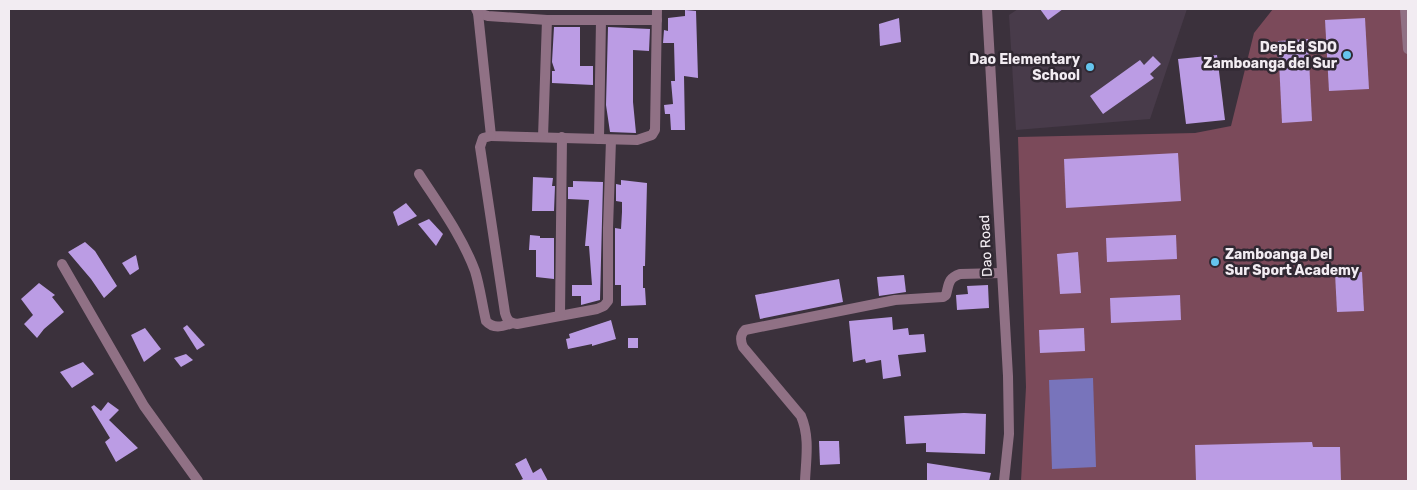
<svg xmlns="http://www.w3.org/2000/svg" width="1417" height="490" font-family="Rubik,sans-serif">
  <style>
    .built { fill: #483b4a }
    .green { fill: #7b4a5a }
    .water { fill: #7874bb }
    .building { fill: #bb9ce4 }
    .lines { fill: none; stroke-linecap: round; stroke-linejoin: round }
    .minor { stroke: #907185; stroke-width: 10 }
    .tertiary { stroke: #907185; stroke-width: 10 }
    .poi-dot { fill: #65c5ee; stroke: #302832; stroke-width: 2 }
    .labels { text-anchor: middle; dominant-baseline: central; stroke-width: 5; stroke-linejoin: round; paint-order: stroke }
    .poi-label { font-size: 14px; font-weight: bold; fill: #f2ecf2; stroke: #302832; text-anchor: end }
    .street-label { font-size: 14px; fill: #f2ecf2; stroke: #302832 }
  </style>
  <rect width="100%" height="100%" fill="#3b313c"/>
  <path class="built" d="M1018 9H1187L1150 119 1016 130 1009 15Z"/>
  <path class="green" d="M1273 9H1408V481H1021L1026 387 1018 137 1195 133 1231 126 1254 33Z"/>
  <path class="water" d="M1093 378 1096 467 1052 469 1049 380Z"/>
  <g class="building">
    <path d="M1040 9H1063L1048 20Z"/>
    <path d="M685 10 696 11 698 78 684 76 685 130H671L670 114H665L664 105 673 104 671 81H675L674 43H663L664 30 668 31V18L685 16Z"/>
    <path d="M899 18 901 42 880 46 879 24Z"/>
    <path d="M1365 18 1369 89 1329 91 1325 20Z"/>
    <path d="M554 27H580V66H593V85L552 83V71H555L552 62Z"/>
    <path d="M608 27 650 29 649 51 633 50V102L636 133 610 132 606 105Z"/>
    <path d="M1308 39 1312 121 1282 123 1278 41Z"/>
    <path d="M1217 55 1225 120 1186 124 1178 59Z"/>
    <path d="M1153 56 1161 64 1150 74 1154 78 1103 114 1090 96 1140 60 1144 65Z"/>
    <path d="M1178 153 1181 201 1066 208 1064 159Z"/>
    <path d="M533 177 553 178 552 186H555L554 211H532Z"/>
    <path d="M621 180 647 183 645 266H643V288H645L646 305 621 306V285H615V228L621 229 622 212V202L616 201V184L621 185Z"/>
    <path d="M573 181 603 182 600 300 581 305V296H572V285H592L589 246H585L589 200 568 199V187H573Z"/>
    <path d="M406 203 417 216 398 226 393 212Z"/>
    <path d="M429 219 443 234 436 246 418 224Z"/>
    <path d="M530 235 540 236V238H554V279L536 277V250H529Z"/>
    <path d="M1176 235 1177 259 1107 262 1106 238Z"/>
    <path d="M85 242 95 251 117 286 104 298 91 279 68 252Z"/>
    <path d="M1078 252 1081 293 1060 294 1057 254Z"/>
    <path d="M136 255 139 269 130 275 122 263Z"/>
    <path d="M1362 272 1364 311 1337 312 1335 273Z"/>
    <path d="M904 275 906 292 879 296 877 277Z"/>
    <path d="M839 279 843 302 760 319 755 295Z"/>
    <path d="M39 283 55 295 52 297 64 312 44 329 37 338 24 324 33 315 21 299Z"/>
    <path d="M988 285 989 308 957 310 956 295 968 294 967 286Z"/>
    <path d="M1180 295 1181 320 1111 323 1110 298Z"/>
    <path d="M892 317 893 330 908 328 909 335 924 334 926 352 898 355 901 376 883 379 881 360 866 363 865 359 853 362 849 321Z"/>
    <path d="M611 320 616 339 592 346V344L568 349 566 339 570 338 569 334Z"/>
    <path d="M187 325 205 345 197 350 183 328Z"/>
    <path d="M145 328 161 349 144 362 131 335Z"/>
    <path d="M1084 328 1085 351 1040 353 1039 330Z"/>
    <rect x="628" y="338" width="10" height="10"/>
    <path d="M186 354 193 360 181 367 174 358Z"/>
    <path d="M83 362 94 374 72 388 60 372Z"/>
    <path d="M108 402 119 410 109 420 138 448 116 462 105 442 110 438 91 407 94 405 101 411Z"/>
    <path d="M964 413 986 414 985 454 926 452V443L906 444 904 416Z"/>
    <path d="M819 441H839L840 464 820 465Z"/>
    <path d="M1312 442 1313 447H1340L1341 481H1196L1195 445Z"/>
    <path d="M526 458 533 473 541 468 548 481H518L523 479 515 464Z"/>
    <path d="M927 463 991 473 989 481H927Z"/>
  </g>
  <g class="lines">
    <g class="minor">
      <path d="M476 9 478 13 488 16 547 20H657"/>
      <path d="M1405 9 1408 49"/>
      <path d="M478 13 491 136 637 140 652 135 655 130 657 9"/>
      <path d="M491 136 483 138 480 147 505 313C507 320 509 323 517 324L597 309 604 306 608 301V228L611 140"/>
      <path d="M543 137 547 20"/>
      <path d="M599 139 601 20"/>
      <path d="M419 174C439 205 462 236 475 271 480 287 482 304 486 321 493 329 502 327 512 323"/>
      <path d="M62 264 144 406 198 481"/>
      <path d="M560 315 562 137"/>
      <path d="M805 481C806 459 810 437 801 416L743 347C740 340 740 335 745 330L895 300 943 297 946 295C949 284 948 278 960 274L1001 273"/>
    </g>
    <path class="tertiary" d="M987 9 1008 376 1009 434 1004 481"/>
  </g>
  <g class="poi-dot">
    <circle cx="1347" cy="55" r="5"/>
    <circle cx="1090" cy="67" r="5"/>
    <circle cx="1215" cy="262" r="5"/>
  </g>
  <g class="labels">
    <g class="poi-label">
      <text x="1337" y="47">DepEd SDO<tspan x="1337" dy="16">Zamboanga del Sur</tspan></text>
      <text x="1080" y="59">Dao Elementary<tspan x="1080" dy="16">School</tspan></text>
      <text x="1225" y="254" text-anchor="start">Zamboanga Del<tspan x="1225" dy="16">Sur Sport Academy</tspan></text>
    </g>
    <g class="street-label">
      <text transform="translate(986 246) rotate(-93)">Dao Road</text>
    </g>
  </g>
  <rect width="1417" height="490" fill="none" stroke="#f2ecf2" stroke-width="20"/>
</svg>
